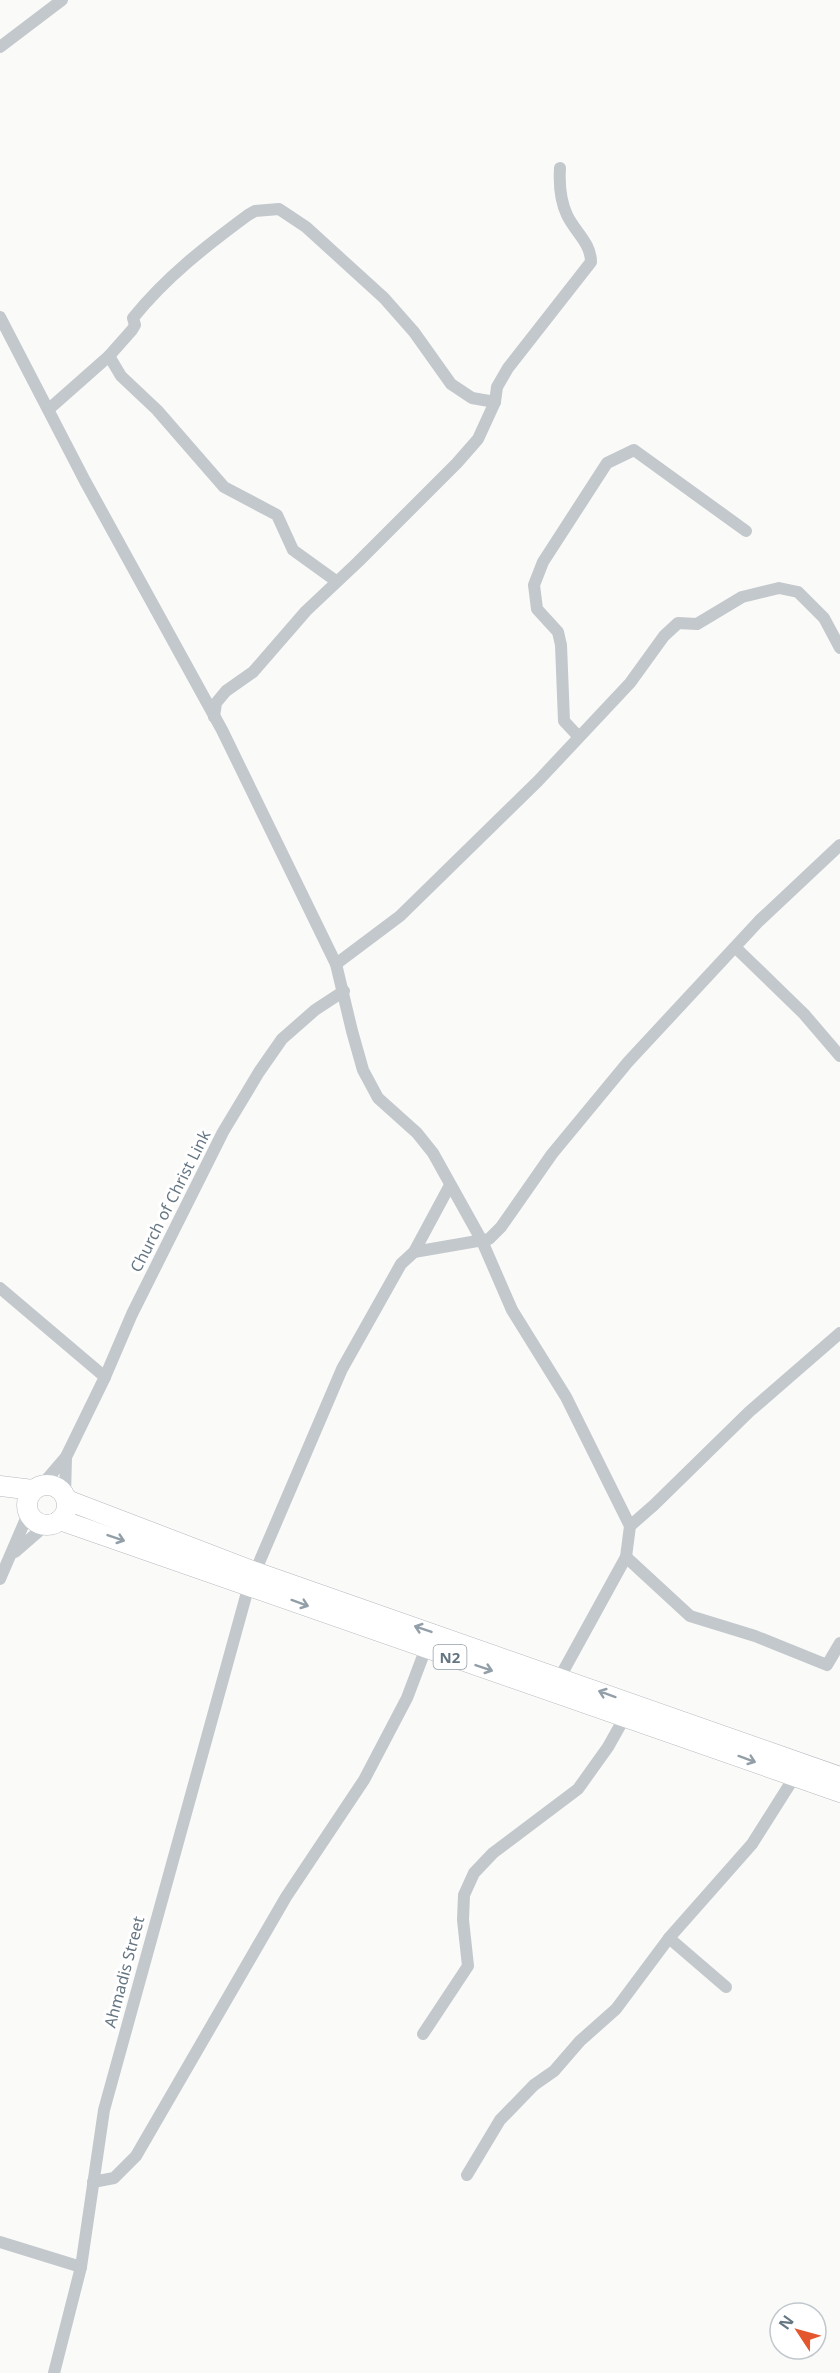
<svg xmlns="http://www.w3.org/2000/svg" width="840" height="2373" font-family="'Noto Sans',sans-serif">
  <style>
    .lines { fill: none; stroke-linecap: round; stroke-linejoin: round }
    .trunk-casing { stroke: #b4b9bd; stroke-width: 21 }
    .minor { stroke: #c3c8cc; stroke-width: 12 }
    .trunk { stroke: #fff; stroke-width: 20 }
    .oneway { stroke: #939fa8 }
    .labels { text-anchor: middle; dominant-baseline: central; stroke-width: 6; stroke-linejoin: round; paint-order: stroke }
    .shield { fill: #fff; stroke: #939fa8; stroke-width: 1.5 }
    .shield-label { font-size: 15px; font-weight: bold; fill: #657683 }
    .street-label { font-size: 16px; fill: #657683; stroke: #fff }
  </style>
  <rect width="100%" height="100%" fill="#fafaf8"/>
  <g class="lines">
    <defs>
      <g id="trunk">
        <circle cx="47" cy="1505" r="20"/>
        <path d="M0 1486 33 1490"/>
        <path d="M67 1500 255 1572 840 1777"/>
        <path d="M60 1520 840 1792"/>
      </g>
    </defs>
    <use href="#trunk" class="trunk-casing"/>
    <g class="minor">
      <path d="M0 47 62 0"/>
      <path d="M0 317 85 481 222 730 336 964 352 1031 363 1070 378 1098 417 1133 433 1153 482 1241 512 1310 566 1397 630 1526 626 1557 560 1677"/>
      <path d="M109 356 121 376 157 410 224 487 277 515 293 550 336 581"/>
      <path d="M49 409 109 356 132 330 135 325 133 318C166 277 206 246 248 215L255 211 279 209 306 227 384 298 414 332 451 384 472 398 495 402"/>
      <path d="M214 717 216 703 226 691 253 672 306 611 358 562 457 463 478 439 495 402 497 387 508 368 591 262C591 243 575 232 567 215 560 200 559 184 560 168"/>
      <path d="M578 736 564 721 561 645 558 632 537 609 534 585 543 562 607 463 634 450 746 531"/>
      <path d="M736 948 804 1014 840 1056"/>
      <path d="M336 964 400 916 538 781 630 683 664 636 678 623 697 624 742 597 779 588 798 592 824 618 840 648"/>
      <path d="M414 1252 489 1239 501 1227 552 1154 628 1062 759 921 840 845"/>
      <path d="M0 1288 105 1377"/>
      <path d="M42 1485 66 1457 105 1377 132 1314 223 1132 259 1072 282 1039 315 1010 344 991"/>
      <path d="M65 1495 66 1457"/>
      <path d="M630 1526 654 1505 749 1412 840 1333"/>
      <path d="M15 1552 46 1525"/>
      <path d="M626 1557 690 1616 755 1636 827 1665 840 1643"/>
      <path d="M255 1572 342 1369 401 1264 414 1252 450 1185"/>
      <path d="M0 1579 28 1514"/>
      <path d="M669 1938 726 1987"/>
      <path d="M423 2034 468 1966 463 1920 464 1895 474 1873 493 1853 578 1789 608 1747 626 1715"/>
      <path d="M467 2175 500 2120 534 2085 554 2071 580 2041 616 2009 669 1938 752 1844 795 1776"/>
      <path d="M93 2182 114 2178 136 2156 286 1897 364 1780 407 1698 426 1648"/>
      <path d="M0 2242 81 2267"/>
      <path d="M54 2373 81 2267 104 2110 249 1585"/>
    </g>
    <use href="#trunk" class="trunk"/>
  </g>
  <defs><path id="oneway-shaft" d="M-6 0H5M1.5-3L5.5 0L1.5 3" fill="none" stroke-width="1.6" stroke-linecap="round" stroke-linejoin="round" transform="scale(1.5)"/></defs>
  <g class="oneway">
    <use href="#oneway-shaft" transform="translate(116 1538) rotate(19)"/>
    <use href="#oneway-shaft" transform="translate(300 1603) rotate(20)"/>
    <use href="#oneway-shaft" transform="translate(423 1629) rotate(-161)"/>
    <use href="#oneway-shaft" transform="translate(484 1668) rotate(19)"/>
    <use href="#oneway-shaft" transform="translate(607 1694) rotate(-160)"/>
    <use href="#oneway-shaft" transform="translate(747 1759) rotate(20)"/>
  </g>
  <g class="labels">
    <rect class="shield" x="433.5" y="1645" width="33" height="24" rx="4.5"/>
    <g class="shield-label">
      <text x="450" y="1657">N2</text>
    </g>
    <g class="street-label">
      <text transform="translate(170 1201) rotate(-63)">Church of Christ Link</text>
      <text transform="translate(124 1972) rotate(-75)">Ahmadis Street</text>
    </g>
  </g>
  <g transform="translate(798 2331) rotate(306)"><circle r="28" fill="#ffffff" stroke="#c1c8cd" stroke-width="1.5"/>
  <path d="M0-4.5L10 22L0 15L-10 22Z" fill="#e4572e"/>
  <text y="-9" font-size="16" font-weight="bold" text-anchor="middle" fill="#657683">N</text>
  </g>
</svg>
